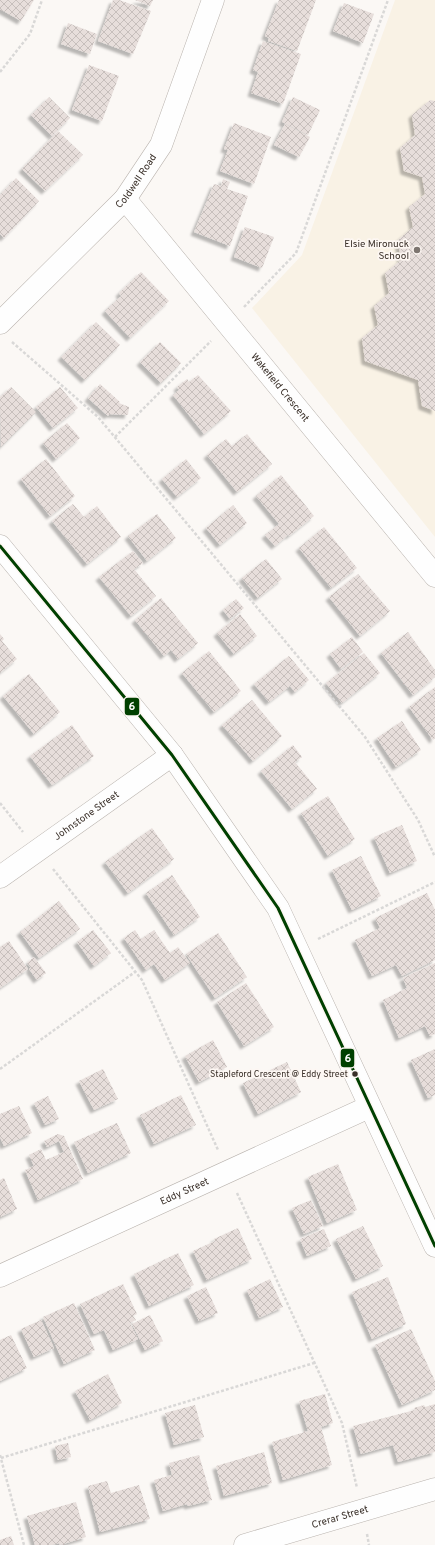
<svg xmlns="http://www.w3.org/2000/svg" width="435" height="1545" font-family="Overpass,sans-serif">
  <style>
    .education { fill: #f9f2e5 }
    .building { fill: url(#building-cross-hatch); filter: url(#shadow) }
    .lines { fill: none; stroke-linecap: round; stroke-linejoin: round }
    .minor-casing { stroke: #bab4af; stroke-width: 23 }
    .path { stroke: #d9d8d7; stroke-width: 2.5; stroke-dasharray: 3 2; stroke-linecap: butt }
    .minor { stroke: #fefefe; stroke-width: 22 }
    .bus-1-casing { stroke: #fdf7f3; stroke-width: 6 }
    .bus-1 { stroke: #004000; stroke-width: 3 }
    .poi-dot { fill: #7d7570; stroke: #fdf7f3; stroke-width: 1.5 }
    .bus-dot { fill: #392f28; stroke: #fdf7f3; stroke-width: 1.5 }
    .labels { text-anchor: middle; dominant-baseline: central; stroke-width: 3.5; stroke-linejoin: round; paint-order: stroke }
    .bus-label { font-size: 9px; fill: #392f28; stroke: #fdf7f3; text-anchor: end }
    .street-label { font-size: 10px; fill: #392f28; stroke: #fdf7f3 }
    .poi-label { font-size: 10px; fill: #392f28; stroke: #fdf7f3; text-anchor: end }
    .line-badge { stroke: #fdf7f3; stroke-width: 1.5 }
    .badge-label { font-size: 11px; text-anchor: middle; font-weight: bold; fill: #fff }
  </style>
  <defs>
    <pattern id="building-cross-hatch" width="8" height="8" patternUnits="userSpaceOnUse"><rect width="8" height="8" fill="#e7dedb"/><path d="M0 0l8 8M0 8l8-8" fill="none" stroke="#c7bfbc"/></pattern>
    <filter id="shadow"><feDropShadow dx="-3.5" dy="3.5" stdDeviation="1" flood-color="#0004"/></filter>
  </defs>
  <rect width="100%" height="100%" fill="#fbf8f5"/>
  <path class="education" d="M395 0H435V537L252 308 302 255Z"/>
  <g class="building">
    <path d="M0 0H34L21 21 0 9Z"/>
    <path d="M113 0H119L151 11 133 54 98 41Z"/>
    <path d="M135 0H153L150 6Z"/>
    <path d="M279 0H316L297 51 268 41 269 38 265 36Z"/>
    <path d="M344 3 374 14 363 43 333 31Z"/>
    <path d="M68 23 97 34 90 54 61 44Z"/>
    <path d="M263 41 301 54 283 104 251 93 258 72 253 70Z"/>
    <path d="M89 65 119 76 102 121 72 110Z"/>
    <path d="M49 97 70 118 52 136 31 115Z"/>
    <path d="M293 97 320 110 308 135 282 122Z"/>
    <path d="M430 100 435 101V411L422 406 418 380 365 361 362 338 378 325 374 306 389 293 385 273 401 260 398 240 413 227 409 207 425 194 422 177 404 171 400 148 415 135 412 115Z"/>
    <path d="M234 123 271 137 254 184 220 171 228 150 224 149Z"/>
    <path d="M285 124 310 137 299 157 274 145Z"/>
    <path d="M58 131 83 155 45 191 22 169Z"/>
    <path d="M16 178 39 201 4 238 0 234V195Z"/>
    <path d="M223 179 230 182 227 189 248 196 230 246 194 232 214 184 221 186Z"/>
    <path d="M245 227 274 237 262 268 234 257Z"/>
    <path d="M141 272 169 301 130 338 105 311 121 296 119 293Z"/>
    <path d="M96 322 120 345 85 380 61 357Z"/>
    <path d="M160 342 181 363 161 383 140 362Z"/>
    <path d="M198 375 231 411 204 434 173 395 179 390 177 387 187 379 189 382Z"/>
    <path d="M100 384 120 402 119 403 129 407 128 415 109 414 108 416 88 398Z"/>
    <path d="M11 387 36 412 1 447 0 397Z"/>
    <path d="M60 387 78 408 53 428 36 407Z"/>
    <path d="M67 423 80 438 56 459 43 443Z"/>
    <path d="M247 434 272 464 237 492 207 455 226 439 232 446Z"/>
    <path d="M46 459 75 496 50 516 21 479Z"/>
    <path d="M186 459 201 478 177 497 162 479Z"/>
    <path d="M281 475 314 516 289 536 256 496Z"/>
    <path d="M73 504 84 517 97 506 121 537 87 564 52 521Z"/>
    <path d="M233 505 247 523 220 545 206 528Z"/>
    <path d="M157 514 176 538 147 561 128 536Z"/>
    <path d="M279 524 288 535 275 546 265 535Z"/>
    <path d="M324 527 357 568 331 588 299 548Z"/>
    <path d="M133 551 143 563 134 569 156 596 131 616 99 577Z"/>
    <path d="M266 559 282 579 258 598 242 578Z"/>
    <path d="M358 574 390 611 360 636 329 597Z"/>
    <path d="M161 598 198 643 178 659 171 650 164 656 135 620Z"/>
    <path d="M236 599 244 608 230 619 223 610Z"/>
    <path d="M240 614 257 636 234 654 217 633Z"/>
    <path d="M408 632 435 670V677L413 695 381 653Z"/>
    <path d="M0 634 4 639 2 641 17 659 0 673Z"/>
    <path d="M352 637 363 652 341 669 330 654Z"/>
    <path d="M209 651 241 691 214 712 182 673Z"/>
    <path d="M364 653 380 673 342 703 326 683Z"/>
    <path d="M289 656 309 680 295 692 290 686 269 702 254 684Z"/>
    <path d="M29 674 60 712 34 734 3 696Z"/>
    <path d="M435 687V738L433 740 409 707Z"/>
    <path d="M252 700 282 736 253 761 222 725Z"/>
    <path d="M402 721 421 750 396 767 377 738Z"/>
    <path d="M72 725 94 756 52 785 30 756Z"/>
    <path d="M293 745 302 757 295 762 317 789 292 809 261 771Z"/>
    <path d="M328 796 355 839 328 856 301 813Z"/>
    <path d="M402 825 417 861 390 873 374 837Z"/>
    <path d="M152 828 174 859 128 893 105 862Z"/>
    <path d="M361 856 381 896 352 910 332 870Z"/>
    <path d="M172 875 200 917 174 935 146 893Z"/>
    <path d="M427 893 435 910V960L402 976 396 965 372 976 355 940 380 928 375 918Z"/>
    <path d="M59 901 80 929 39 958 20 932Z"/>
    <path d="M93 930 111 953 94 966 77 942Z"/>
    <path d="M135 930 141 939 154 930 170 953 178 947 190 963 165 980 154 964 146 970 124 938Z"/>
    <path d="M218 933 247 977 215 998 186 954Z"/>
    <path d="M9 941 28 969 0 988V947Z"/>
    <path d="M34 957 46 973 37 980 29 969 31 968 27 963Z"/>
    <path d="M435 963V1034L430 1036 425 1026 399 1038 383 1000 407 988 403 978Z"/>
    <path d="M246 983 274 1027 244 1046 217 1002Z"/>
    <path d="M213 1040 227 1067 199 1082 185 1056Z"/>
    <path d="M435 1049V1095L428 1098 411 1060Z"/>
    <path d="M287 1062 301 1092 258 1114 243 1083Z"/>
    <path d="M103 1069 118 1099 94 1110 79 1081Z"/>
    <path d="M181 1095 196 1125 154 1144 140 1115Z"/>
    <path d="M48 1096 59 1119 45 1125 34 1103Z"/>
    <path d="M19 1106 32 1133 4 1146 0 1137V1114Z"/>
    <path d="M117 1123 131 1153 88 1173 74 1142Z"/>
    <path d="M58 1134 64 1136 83 1179 38 1200 25 1170 34 1166 29 1155 41 1149 46 1160 64 1152 59 1141 47 1147 44 1141Z"/>
    <path d="M338 1164 357 1210 327 1223 308 1177Z"/>
    <path d="M4 1178 17 1209 0 1217V1180Z"/>
    <path d="M311 1200 323 1226 304 1234 292 1208Z"/>
    <path d="M363 1226 383 1266 356 1279 336 1239Z"/>
    <path d="M238 1228 252 1259 207 1280 193 1251 215 1241 214 1239Z"/>
    <path d="M324 1229 331 1246 307 1256 300 1239Z"/>
    <path d="M178 1253 194 1285 149 1306 134 1274Z"/>
    <path d="M388 1277 406 1324 372 1339 352 1292Z"/>
    <path d="M270 1279 283 1307 259 1318 247 1290Z"/>
    <path d="M123 1284 137 1314 133 1316 136 1320 130 1323 138 1339 113 1350 104 1330 94 1334 80 1304Z"/>
    <path d="M206 1287 218 1313 199 1321 187 1296Z"/>
    <path d="M74 1303 95 1350 64 1364 43 1317Z"/>
    <path d="M150 1315 163 1341 145 1350 132 1324Z"/>
    <path d="M41 1320 54 1348 34 1357 21 1329Z"/>
    <path d="M411 1329 435 1381V1390L402 1405 375 1345Z"/>
    <path d="M11 1335 27 1368 0 1381V1340Z"/>
    <path d="M108 1374 122 1403 90 1420 75 1391Z"/>
    <path d="M325 1394 333 1423 321 1427 332 1465 283 1480 272 1442 308 1431 299 1401Z"/>
    <path d="M435 1404V1452L398 1462 393 1445 361 1454 353 1426 415 1410 414 1408 424 1405 425 1407Z"/>
    <path d="M195 1405 204 1437 174 1445 165 1413Z"/>
    <path d="M68 1443 71 1457 58 1460 55 1446Z"/>
    <path d="M264 1452 272 1483 224 1496 216 1466Z"/>
    <path d="M199 1455 212 1500 188 1506 187 1504 163 1511 154 1480 172 1475 169 1463Z"/>
    <path d="M107 1481 111 1493 139 1485 150 1519 100 1532 88 1486Z"/>
    <path d="M76 1502 86 1537 60 1545 59 1543 52 1545H35L27 1516Z"/>
    <path d="M11 1536 14 1545H0V1540Z"/>
  </g>
  <g class="lines">
    <defs>
      <g id="minor">
        <path id="s1" d="M125 199 435 576"/>
        <path id="s2" d="M0 323 125 199 161 145 213 0"/>
        <path d="M0 546 172 755 278 908 435 1246"/>
        <path id="s3" d="M0 877 172 755"/>
        <path id="s4" d="M0 1276 369 1107"/>
        <path id="s5" d="M245 1545 435 1489"/>
      </g>
    </defs>
    <use href="#minor" class="minor-casing"/>
    <g class="path">
      <path d="M0 72 30 34 42 0"/>
      <path d="M244 307 296 253 388 0"/>
      <path d="M12 342 98 417 365 737 418 820 435 857"/>
      <path d="M115 437 211 341"/>
      <path d="M0 803 23 832"/>
      <path d="M53 869 142 980 218 1150"/>
      <path d="M318 939 435 882"/>
      <path d="M0 1069 135 972"/>
      <path d="M237 1193 342 1423 357 1488"/>
      <path d="M0 1455 24 1545"/>
      <path d="M1 1458 314 1363"/>
      <path d="M367 1534 369 1545"/>
    </g>
    <use href="#minor" class="minor"/>
    <defs>
      <path id="bus-1" d="M0 546 172 755 278 908 435 1246"/>
    </defs>
    <use href="#bus-1" class="bus-1-casing"/>
    <use href="#bus-1" class="bus-1"/>
  </g>
  <circle class="poi-dot" cx="417" cy="250" r="4"/>
  <circle class="bus-dot" cx="355" cy="1074" r="3.5"/>
  <g class="labels">
    <g class="bus-label">
      <text x="348" y="1074">Stapleford Crescent @ Eddy Street</text>
    </g>
    <g class="street-label">
      <text stroke="none"><textPath href="#s2" startOffset="197">Coldwell Road</textPath></text>
      <text stroke="none"><textPath href="#s1" startOffset="244">Wakefield Crescent</textPath></text>
      <text stroke="none"><textPath href="#s3" startOffset="106">Johnstone Street</textPath></text>
      <text stroke="none"><textPath href="#s4" startOffset="203">Eddy Street</textPath></text>
      <text stroke="none"><textPath href="#s5" startOffset="99">Crerar Street</textPath></text>
    </g>
    <g class="poi-label">
      <text x="409" y="244">Elsie Mironuck<tspan x="409" dy="12">School</tspan></text>
    </g>
  </g>
  <g class="line-badge">
    <rect x="124" y="697" width="16" height="19" rx="4" fill="#004000"/>
    <rect x="340" y="1048" width="15" height="20" rx="4" fill="#004000"/>
  </g>
  <g class="badge-label">
    <text x="132" y="710">6</text>
    <text x="348" y="1062">6</text>
  </g>
</svg>
